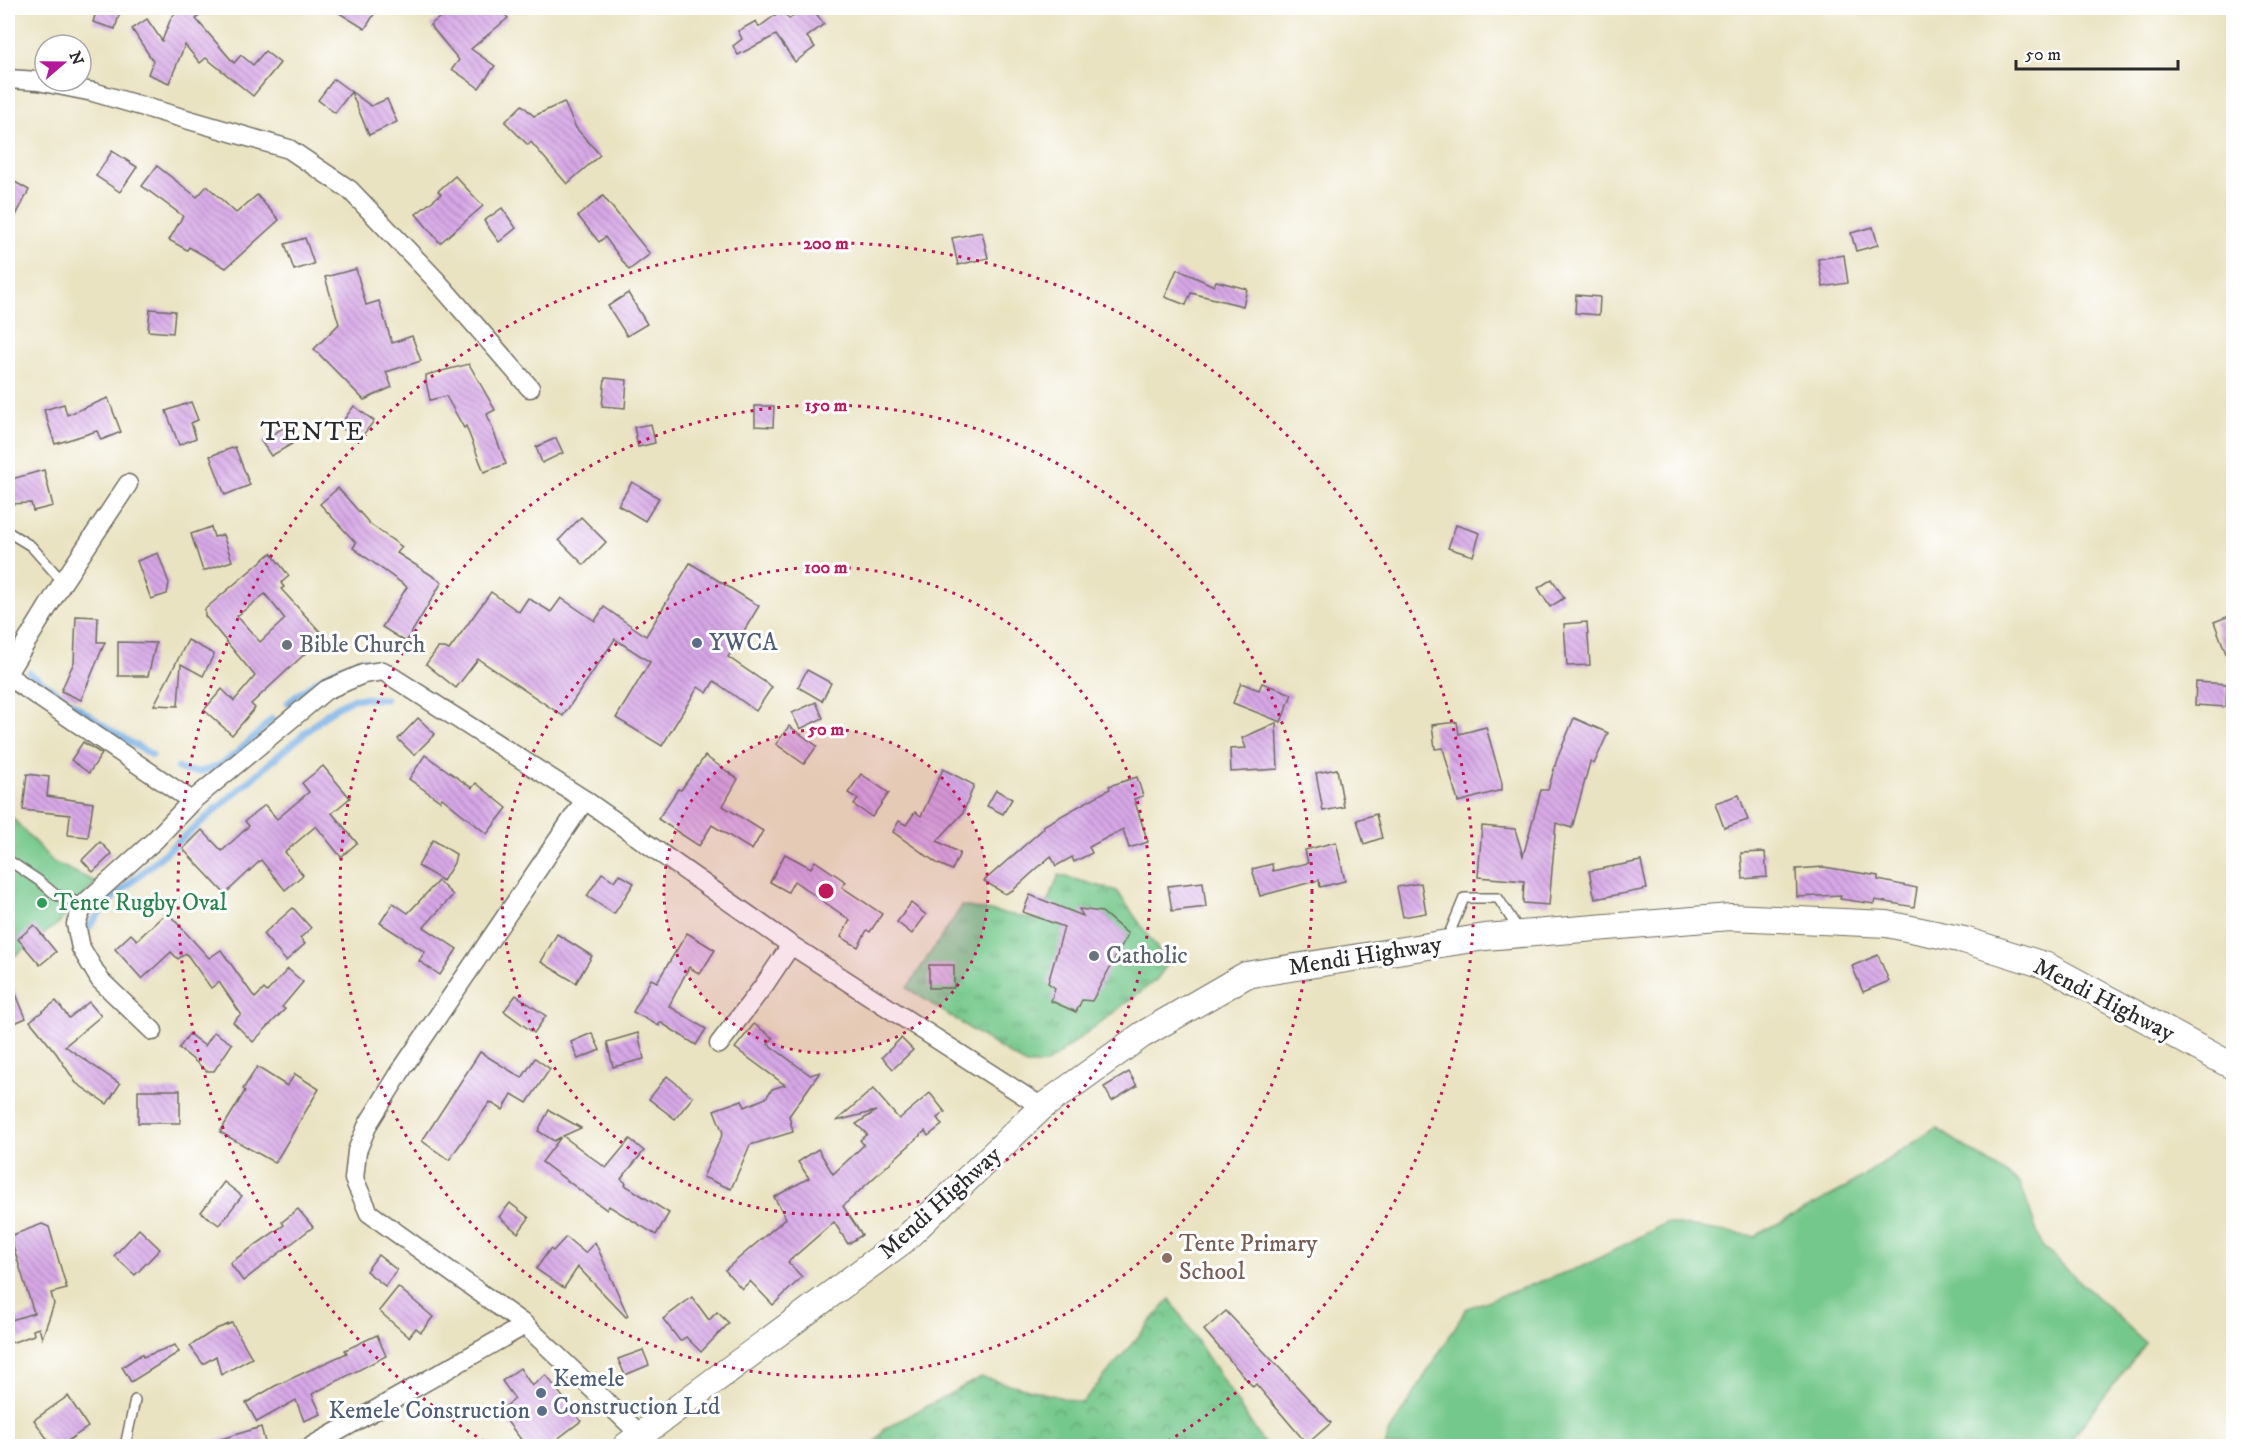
<svg xmlns="http://www.w3.org/2000/svg" width="2241" height="1454" font-family="'IM FELL DW Pica',serif">
  <style>
    .grass { fill: url(#grass-tufts); stroke: #507a5b; stroke-width: 1.5 }
    .park { fill: url(#park-crowns); stroke: #507a5b; stroke-width: 1.5 }
    .garden { fill: #75c88b; stroke: #507a5b; stroke-width: 1.5 }
    .lines { fill: none; stroke-linecap: round; stroke-linejoin: round }
    .stream { stroke: #74ade3; stroke-width: 7 }
    .building { fill: url(#building-back-hatch); fill-rule: evenodd }
    .service-casing { stroke: #6e6b60; stroke-width: 12 }
    .minor-casing { stroke: #6e6b60; stroke-width: 21 }
    .secondary-casing { stroke: #6e6b60; stroke-width: 28 }
    .service { stroke: #fff; stroke-width: 9 }
    .minor { stroke: #fff; stroke-width: 18 }
    .secondary { stroke: #fff; stroke-width: 26 }
    .ring { fill: none; stroke: #c2185b; stroke-width: 3; stroke-dasharray: 3 6 }
    .service-dot { fill: #5c6f8a; stroke: #fff; stroke-width: 2 }
    .worship-dot { fill: #6b7280; stroke: #fff; stroke-width: 2 }
    .leisure-dot { fill: #2e9e5b; stroke: #fff; stroke-width: 2 }
    .education-dot { fill: #8d6e63; stroke: #fff; stroke-width: 2 }
    .labels { text-anchor: middle; dominant-baseline: central; stroke-width: 6; stroke-linejoin: round; paint-order: stroke }
    .service-label { font-size: 24px; fill: #4e5e75; stroke: #fff; text-anchor: start }
    .worship-label { font-size: 24px; fill: #5b616d; stroke: #fff; text-anchor: start }
    .leisure-label { font-size: 24px; fill: #27864d; stroke: #fff; text-anchor: start }
    .street-label { font-size: 24px; fill: #2b2b2b; stroke: #fff }
    .education-label { font-size: 24px; fill: #785e54; stroke: #fff; text-anchor: start }
    .neighbourhood-label { font-size: 26px; letter-spacing: 1.5px; fill: #2b2b2b; stroke: #fff }
    .centre { fill: #c2185b; stroke: #fff; stroke-width: 3 }
    .ring-label { font-size: 18px; text-anchor: middle; font-weight: bold; fill: #c2185b; stroke: #fff; stroke-width: 6; stroke-linejoin: round; paint-order: stroke }
  </style>
  <defs>
    <pattern id="grass-tufts" width="24" height="20" patternUnits="userSpaceOnUse" patternTransform="scale(1.5)"><rect width="24" height="20" fill="#75c88b"/><path d="M3 7l-1-3M5 7V3M7 7l1-3M15 17l-1-3M17 17v-4M19 17l1-3" fill="none" stroke="#60a372"/></pattern>
    <pattern id="park-crowns" width="20" height="18" patternUnits="userSpaceOnUse" patternTransform="scale(1.5)"><rect width="20" height="18" fill="#75c88b"/><path d="M2 6a3 3 0 1 1 6 0M12 15a3 3 0 1 1 6 0" fill="none" stroke="#60a372"/></pattern>
    <pattern id="building-back-hatch" width="6" height="6" patternUnits="userSpaceOnUse" patternTransform="scale(1.5)"><rect width="6" height="6" fill="#d7a8e7"/><path d="M-1 5l2 2M0 0l6 6M5-1l2 2" fill="none" stroke="#af89bb"/></pattern>
  </defs>
  <rect width="100%" height="100%" fill="#fff"/>
  <filter id="ink" filterUnits="userSpaceOnUse"><feTurbulence type="fractalNoise" baseFrequency=".0167" numOctaves="2"/><feDisplacementMap in="SourceGraphic" scale="12" xChannelSelector="R" yChannelSelector="G"/><feConvolveMatrix kernelMatrix="1 2 1 2 8 2 1 2 1" color-interpolation-filters="sRGB"/></filter>
  <filter id="wash" filterUnits="userSpaceOnUse"><feTurbulence type="fractalNoise" baseFrequency=".008" numOctaves="4" result="noise"/><feDisplacementMap in="SourceGraphic" scale="24" xChannelSelector="R" yChannelSelector="G"/><feGaussianBlur stdDeviation="1.35" result="paint"/><feColorMatrix in="noise" values="0 0 0 0 0 0 0 0 0 0 0 0 0 0 0 0 0 1.4 0 .05"/><feComposite in="paint" operator="in"/></filter>
  <g filter="url(#wash)">
    <rect width="100%" height="100%" fill="#eae3c2"/>
    <path class="grass" d="M1059 875 1117 891 1168 964 1156 980 1046 1064 1026 1065 907 988 962 906 1040 920Z"/>
    <path class="park" d="M1170 1299 1263 1442 1258 1446H873L884 1429 981 1377 1082 1403Z"/>
    <g class="garden">
      <path d="M8 813 53 862 96 882 59 923 8 961Z"/>
      <path d="M1936 1128 2020 1183 2042 1246 2146 1343 2066 1446H1385L1389 1433 1467 1308 1586 1265 1666 1223 1754 1236 1840 1191Z"/>
    </g>
    <g class="lines">
      <g class="stream">
        <path d="M29 673 111 731 152 755"/>
        <path d="M288 703C314 682 331 669 364 660"/>
        <path d="M178 768C214 785 249 742 272 719"/>
        <path d="M88 928 108 902 327 714C352 696 355 697 385 699"/>
      </g>
    </g>
    <g id="blocks">
      <g class="building">
        <path d="M97 8H121L115 29 93 22Z"/>
        <path d="M181 8H207L196 19 234 63 241 55 253 65 265 51 280 63 253 96 206 58 200 63 185 45 169 83 148 74 153 61 132 29 147 19 162 41 171 18Z"/>
        <path d="M331 8H378L365 29Z"/>
        <path d="M452 8H500L508 18 471 49 495 66 479 88 452 69 459 60 430 25Z"/>
        <path d="M805 8H812L824 24 807 37 815 47 795 62 776 35 738 55 733 46 742 39 738 31 756 21 759 27 782 10 789 19Z"/>
        <path d="M334 79 371 106 387 99 397 122 369 135 351 92 335 113 318 100Z"/>
        <path d="M564 102 576 128 600 155 567 184 531 142 528 145 505 122 522 105 534 116Z"/>
        <path d="M112 151 137 167 120 192 96 176Z"/>
        <path d="M157 166 197 197 207 186 236 213 257 195 279 220 226 268 189 247 187 250 169 240 183 216 142 186Z"/>
        <path d="M455 176 483 206 440 243 416 214 441 194 438 191Z"/>
        <path d="M8 178 29 190 8 231Z"/>
        <path d="M603 196 650 254 629 270 605 237 599 242 578 216Z"/>
        <path d="M502 208 516 228 499 242 484 221Z"/>
        <path d="M1873 227 1878 245 1856 251 1851 233Z"/>
        <path d="M982 232 988 258 958 265 952 238Z"/>
        <path d="M305 238 314 264 294 270 285 244Z"/>
        <path d="M1844 255 1848 283 1823 287 1818 259Z"/>
        <path d="M356 269 366 305 379 301 392 343 412 336 421 361 386 372 392 387 364 400 314 349 339 324 325 277Z"/>
        <path d="M1177 269 1214 286 1216 281 1247 289 1243 306 1191 293 1186 305 1165 297Z"/>
        <path d="M628 293 647 324 627 336 608 306Z"/>
        <path d="M1576 295 1600 297 1599 315 1575 313Z"/>
        <path d="M150 309 175 311 173 333 148 331Z"/>
        <path d="M469 364 495 410 487 414 506 464 484 472 466 426 464 428 446 396 430 400 426 382V375Z"/>
        <path d="M605 378 627 380 625 408 602 406Z"/>
        <path d="M108 398 121 432 101 440 97 431 55 444 44 410 64 404 67 415Z"/>
        <path d="M191 402 198 420 191 423 196 438 179 445 166 411Z"/>
        <path d="M354 406 374 421 359 440 339 426Z"/>
        <path d="M755 406H774L773 427 755 426Z"/>
        <path d="M651 424 655 443 638 447 634 427Z"/>
        <path d="M283 428 292 444 271 456 261 441Z"/>
        <path d="M556 438 563 453 542 463 536 447Z"/>
        <path d="M235 447 250 485 225 495 210 456Z"/>
        <path d="M44 470 53 506 33 511 31 503 8 504V480Z"/>
        <path d="M632 482 659 498 645 521 618 505Z"/>
        <path d="M338 488 370 524 402 547 397 553 442 582 406 642 382 627 407 587 353 548 356 543 320 504Z"/>
        <path d="M581 517 606 542 584 565 559 540Z"/>
        <path d="M1456 525 1480 533 1473 556 1448 548Z"/>
        <path d="M211 527 214 537 223 535 232 561 203 571 191 534Z"/>
        <path d="M158 553 169 583 167 594 151 599 137 561Z"/>
        <path d="M271 553 289 576 281 583 284 587 281 589 324 636 251 704 255 708 232 735 204 710 222 689 234 701 255 676 205 616V609ZM265 594 285 619 260 642 237 616Z"/>
        <path d="M690 563 759 606 728 657 772 687 756 711 714 681 707 693 698 687 662 746 616 718 650 662 615 639 563 716 478 659 456 688 426 664 438 648H445L449 650 491 592 519 612 528 598 551 612 561 598 595 621 604 607 646 636Z"/>
        <path d="M1552 579 1564 598 1550 607 1538 588Z"/>
        <path d="M2234 614V669H2232L2214 622Z"/>
        <path d="M76 616 98 617 97 642H105L81 700 61 691 74 662Z"/>
        <path d="M1587 622 1590 665 1567 666 1564 624Z"/>
        <path d="M188 640 214 654 203 676 181 664 178 706 154 705Z"/>
        <path d="M118 642 156 643 148 676H118Z"/>
        <path d="M807 670 831 683 822 701 798 687Z"/>
        <path d="M2196 682 2227 684 2226 707 2195 705Z"/>
        <path d="M1241 683 1259 690 1262 683 1292 694 1281 722 1233 703Z"/>
        <path d="M816 702 823 718 800 729 792 713Z"/>
        <path d="M418 718 435 734 414 755 398 739Z"/>
        <path d="M1574 718 1608 733 1594 764 1590 762 1572 828 1556 823 1549 905 1523 903 1524 881 1478 877 1482 826 1515 829 1523 856 1541 790H1548L1557 759Z"/>
        <path d="M1457 722 1459 734 1486 727 1502 783V790L1458 802 1443 748 1435 749 1432 725Z"/>
        <path d="M1276 723 1278 769 1231 772 1230 749 1246 748 1242 738Z"/>
        <path d="M789 726 817 746 804 764 776 744Z"/>
        <path d="M83 742 102 754 89 773 71 760Z"/>
        <path d="M425 755 472 788 476 783 507 808 487 834 442 798 440 801 409 779Z"/>
        <path d="M705 756 738 779 723 806 763 831 752 850 712 825 699 846 658 819 678 789 681 790Z"/>
        <path d="M323 766 350 798 332 813 357 843 341 857 316 826 285 852 303 875 285 890 261 860 225 894 183 849 202 830 222 851 249 826 245 821 265 805 277 819 309 792 302 783Z"/>
        <path d="M943 769 974 785 963 813 937 841 960 853 952 870 937 863 893 832 899 821 906 825 915 812 921 816Z"/>
        <path d="M1337 769 1344 807 1323 811 1316 773Z"/>
        <path d="M27 774 49 777 47 796 93 803 88 837 68 835 70 815 23 810Z"/>
        <path d="M861 774 889 793 872 817 854 805 858 799 848 793Z"/>
        <path d="M1137 777 1143 796 1134 799 1148 842 1129 848 1123 829 1089 847 1092 853 1074 862 1072 857 1056 866 1051 856 1013 890 1005 894 984 881 1044 828 1043 826 1110 789 1109 786Z"/>
        <path d="M996 790 1012 799 1003 814 987 806Z"/>
        <path d="M1739 795 1748 820 1724 828 1715 803Z"/>
        <path d="M1376 814 1382 838 1364 844 1357 820Z"/>
        <path d="M433 840 456 854 454 863 443 881 418 866Z"/>
        <path d="M100 842 112 854 93 872 82 860Z"/>
        <path d="M1336 842 1345 881 1320 887 1319 880 1260 896 1252 869 1272 864 1273 871 1308 863 1305 850Z"/>
        <path d="M1765 852 1767 877 1743 879 1741 853Z"/>
        <path d="M785 854 811 868 815 861 846 882 842 887 882 914 870 932 867 930 858 947 841 937 850 920 794 881 788 892 770 882Z"/>
        <path d="M1641 861 1647 889 1595 899 1589 871Z"/>
        <path d="M1824 867 1878 876V880L1917 888 1914 907 1875 900 1874 904 1840 899 1841 895 1797 897 1796 869Z"/>
        <path d="M602 873 614 881 619 874 634 883 614 914 587 896Z"/>
        <path d="M438 881 453 895 424 927 457 949 440 975 419 961 425 952 380 923 393 903 408 913Z"/>
        <path d="M1203 882 1206 907 1172 911 1168 886Z"/>
        <path d="M1421 883 1426 913 1403 917 1397 887Z"/>
        <path d="M1030 895 1083 916 1079 909 1102 912 1128 934 1092 1001 1082 1000 1076 1012 1051 1001 1055 988 1048 983 1064 927 1023 912Z"/>
        <path d="M911 903 926 915 912 934 897 922Z"/>
        <path d="M293 908 311 928 300 938 305 944 286 961 263 934Z"/>
        <path d="M167 912 209 958 221 950 255 998 264 989 267 992 288 969 303 982 282 1007 285 1009 253 1042 233 1022 241 1014 219 982 211 988 186 953 178 959 171 952 142 979 115 949 131 934 137 940Z"/>
        <path d="M34 925 56 952 40 965 18 939Z"/>
        <path d="M687 933 715 950 700 974 689 967 669 1006 706 1029 696 1045 660 1022 659 1026 633 1012 651 979 657 982Z"/>
        <path d="M557 934 592 956 576 983 541 962Z"/>
        <path d="M1878 955 1889 981 1863 992 1852 966Z"/>
        <rect x="929" y="965" width="25" height="23"/>
        <path d="M8 975 26 1018 8 1026Z"/>
        <path d="M516 995 546 1016 534 1033 504 1011Z"/>
        <path d="M56 1001 69 1018 89 1002 101 1016 65 1046 120 1084 107 1104 76 1083 56 1053 30 1021Z"/>
        <path d="M754 1024 773 1038 768 1044 810 1075 820 1072 789 1116 793 1132 750 1145 731 1189 703 1177 723 1133 714 1110 742 1100 745 1107 766 1098 772 1089 785 1085 735 1048Z"/>
        <path d="M214 1032 232 1044 214 1071H207L179 1048 189 1034 205 1046Z"/>
        <path d="M592 1033 600 1050 578 1059 571 1042Z"/>
        <path d="M638 1033 644 1059 613 1067 607 1042Z"/>
        <path d="M901 1038 913 1050 893 1069 882 1057Z"/>
        <path d="M480 1052 522 1078 535 1058 550 1069 527 1103 512 1094 503 1110 490 1102 449 1160 422 1141Z"/>
        <path d="M257 1067 287 1086 295 1074 319 1089 275 1163 220 1132 245 1091 243 1089Z"/>
        <path d="M1129 1072 1137 1086 1112 1101 1104 1087Z"/>
        <path d="M667 1076 693 1097 675 1119 649 1099Z"/>
        <path d="M873 1089 899 1119 930 1093 945 1112 937 1118 942 1125 928 1136 925 1131 843 1206 862 1235 848 1244 834 1222 788 1262 802 1277 773 1305 750 1281 742 1289 725 1270 786 1218 774 1197 809 1178 798 1162 818 1149 833 1174 864 1145 860 1140 867 1134 856 1124 876 1111 836 1121Z"/>
        <rect x="138" y="1090" width="42" height="33"/>
        <path d="M549 1110 581 1128 563 1136 606 1168 630 1139 644 1151 621 1179 626 1183 625 1185 669 1213 656 1235 609 1206 607 1210 542 1162 561 1137 554 1141 538 1131Z"/>
        <path d="M224 1182 242 1196 219 1225 201 1212Z"/>
        <path d="M510 1203 529 1218 518 1233 499 1217Z"/>
        <path d="M298 1209 313 1227 243 1281 230 1263 284 1225 282 1222Z"/>
        <path d="M42 1224 49 1227 67 1289 51 1293 54 1304 42 1338 39 1328 33 1330 34 1335 8 1344V1321L34 1313 10 1236Z"/>
        <path d="M139 1229 160 1249 135 1275 114 1256Z"/>
        <path d="M566 1237 585 1253 595 1242 628 1316 626 1317 578 1267 564 1288 536 1269 550 1249 553 1251Z"/>
        <path d="M378 1255 397 1270 385 1286 366 1271Z"/>
        <path d="M398 1287 433 1317 421 1332 416 1328 409 1337 379 1311Z"/>
        <path d="M692 1297 709 1320 717 1312 729 1323 701 1352 686 1337 680 1341 663 1319Z"/>
        <path d="M1226 1311 1331 1423 1307 1444 1256 1384 1253 1387 1204 1330Z"/>
        <path d="M232 1323 252 1358 221 1375 216 1356 203 1364 190 1346 216 1329Z"/>
        <path d="M377 1335 386 1356 312 1394 321 1414 304 1421 296 1400 257 1422 246 1403 275 1386 347 1353 345 1350Z"/>
        <path d="M175 1345 179 1352 131 1382 122 1367 142 1354 143 1357Z"/>
        <path d="M643 1350 649 1365 625 1375 618 1359Z"/>
        <path d="M520 1368 532 1386 546 1375 581 1421 548 1446H526L499 1411 515 1399 502 1381Z"/>
        <path d="M68 1396 88 1427 60 1446H52L34 1420Z"/>
        <path d="M261 1427 266 1446H212L211 1442Z"/>
      </g>
    </g>
  </g>
  <g filter="url(#ink)">
    <use href="#blocks" fill-opacity="0" stroke="#6e6b60" stroke-width="1.5"/>
    <g class="lines">
      <defs>
        <g id="service">
          <path d="M8 532 31 546 63 582"/>
          <path d="M8 860 38 880 56 895 84 904"/>
          <path d="M1447 939 1464 898H1498L1520 932"/>
          <path d="M125 1446 135 1400"/>
        </g>
        <g id="minor">
          <path d="M8 79 38 81 93 92 289 149 350 190 435 279 530 388"/>
          <path d="M8 672 63 582 128 484"/>
          <path d="M8 676 192 801"/>
          <path d="M585 800 404 1066 368 1124 357 1151 354 1179 369 1213 525 1325 642 1436"/>
          <path d="M153 1031 100 980 81 948 76 924 84 904 155 840 192 801 326 690 363 674 383 671 585 800 791 945 1042 1107"/>
          <path d="M719 1044 765 984 791 945"/>
          <path d="M312 1446 525 1325"/>
        </g>
        <path id="secondary" d="M626 1446 904 1240 1042 1107 1142 1035 1246 975 1485 937 1730 917 1887 924 1964 940 2047 966 2234 1067"/>
      </defs>
      <use href="#service" class="service-casing"/>
      <use href="#minor" class="minor-casing"/>
      <use href="#secondary" class="secondary-casing"/>
      <use href="#service" class="service"/>
      <use href="#minor" class="minor"/>
      <use href="#secondary" class="secondary"/>
    </g>
  </g>
  <circle cx="826" cy="891" r="162" fill="#c2185b" fill-opacity=".12"/>
  <g class="ring">
    <circle cx="826" cy="891" r="162"/>
    <circle cx="826" cy="891" r="324"/>
    <circle cx="826" cy="891" r="486"/>
    <path d="M492 1446A648 648 0 1 1 1160 1446"/>
  </g>
  <g class="service-dot">
    <circle cx="697" cy="643" r="6"/>
    <circle cx="541" cy="1393" r="6"/>
    <circle cx="542" cy="1411" r="6"/>
  </g>
  <g class="worship-dot">
    <circle cx="287" cy="645" r="6"/>
    <circle cx="1094" cy="956" r="6"/>
  </g>
  <circle class="leisure-dot" cx="42" cy="903" r="6"/>
  <circle class="education-dot" cx="1167" cy="1258" r="6"/>
  <g class="labels">
    <g class="service-label">
      <text x="709" y="643">YWCA</text>
      <text x="553" y="1379">Kemele<tspan x="553" dy="28">Construction Ltd</tspan></text>
      <text x="530" y="1411" text-anchor="end">Kemele Construction</text>
    </g>
    <g class="worship-label">
      <text x="299" y="645">Bible Church</text>
      <text x="1106" y="956">Catholic</text>
    </g>
    <g class="leisure-label">
      <text x="54" y="903">Tente Rugby Oval</text>
    </g>
    <g class="street-label">
      <text transform="translate(1365 956) rotate(-9)">Mendi Highway</text>
      <text transform="translate(2104 1000) rotate(27)">Mendi Highway</text>
      <text transform="translate(940 1203) rotate(-42)">Mendi Highway</text>
    </g>
    <g class="education-label">
      <text x="1179" y="1244">Tente Primary<tspan x="1179" dy="28">School</tspan></text>
    </g>
    <g class="neighbourhood-label">
      <text x="313" y="432">TENTE</text>
    </g>
  </g>
  <circle cx="826" cy="891" r="9" class="centre"/>
  <g class="ring-label">
    <text x="826" y="249">200 m</text>
    <text x="826" y="411">150 m</text>
    <text x="826" y="573">100 m</text>
    <text x="826" y="735">50 m</text>
  </g>
  <rect width="2241" height="1454" fill="none" stroke="#fff" stroke-width="30"/>
  <g transform="translate(63 63) rotate(70)"><circle r="28" fill="#ffffff" stroke="#aaaaaa" stroke-width="1.5"/>
  <path d="M0-4.5L10 22L0 15L-10 22Z" fill="#b5179e"/>
  <text y="-9" font-size="16" font-weight="bold" text-anchor="middle" fill="#2b2b2b">N</text>
  </g>
  <path d="M2016 60v9h162v-9" fill="none" stroke="#2b2b2b" stroke-width="3"/>
  <text x="2025" y="60" font-size="18" fill="#2b2b2b" stroke="#ffffff" stroke-width="4.5" paint-order="stroke">50 m</text>
</svg>
